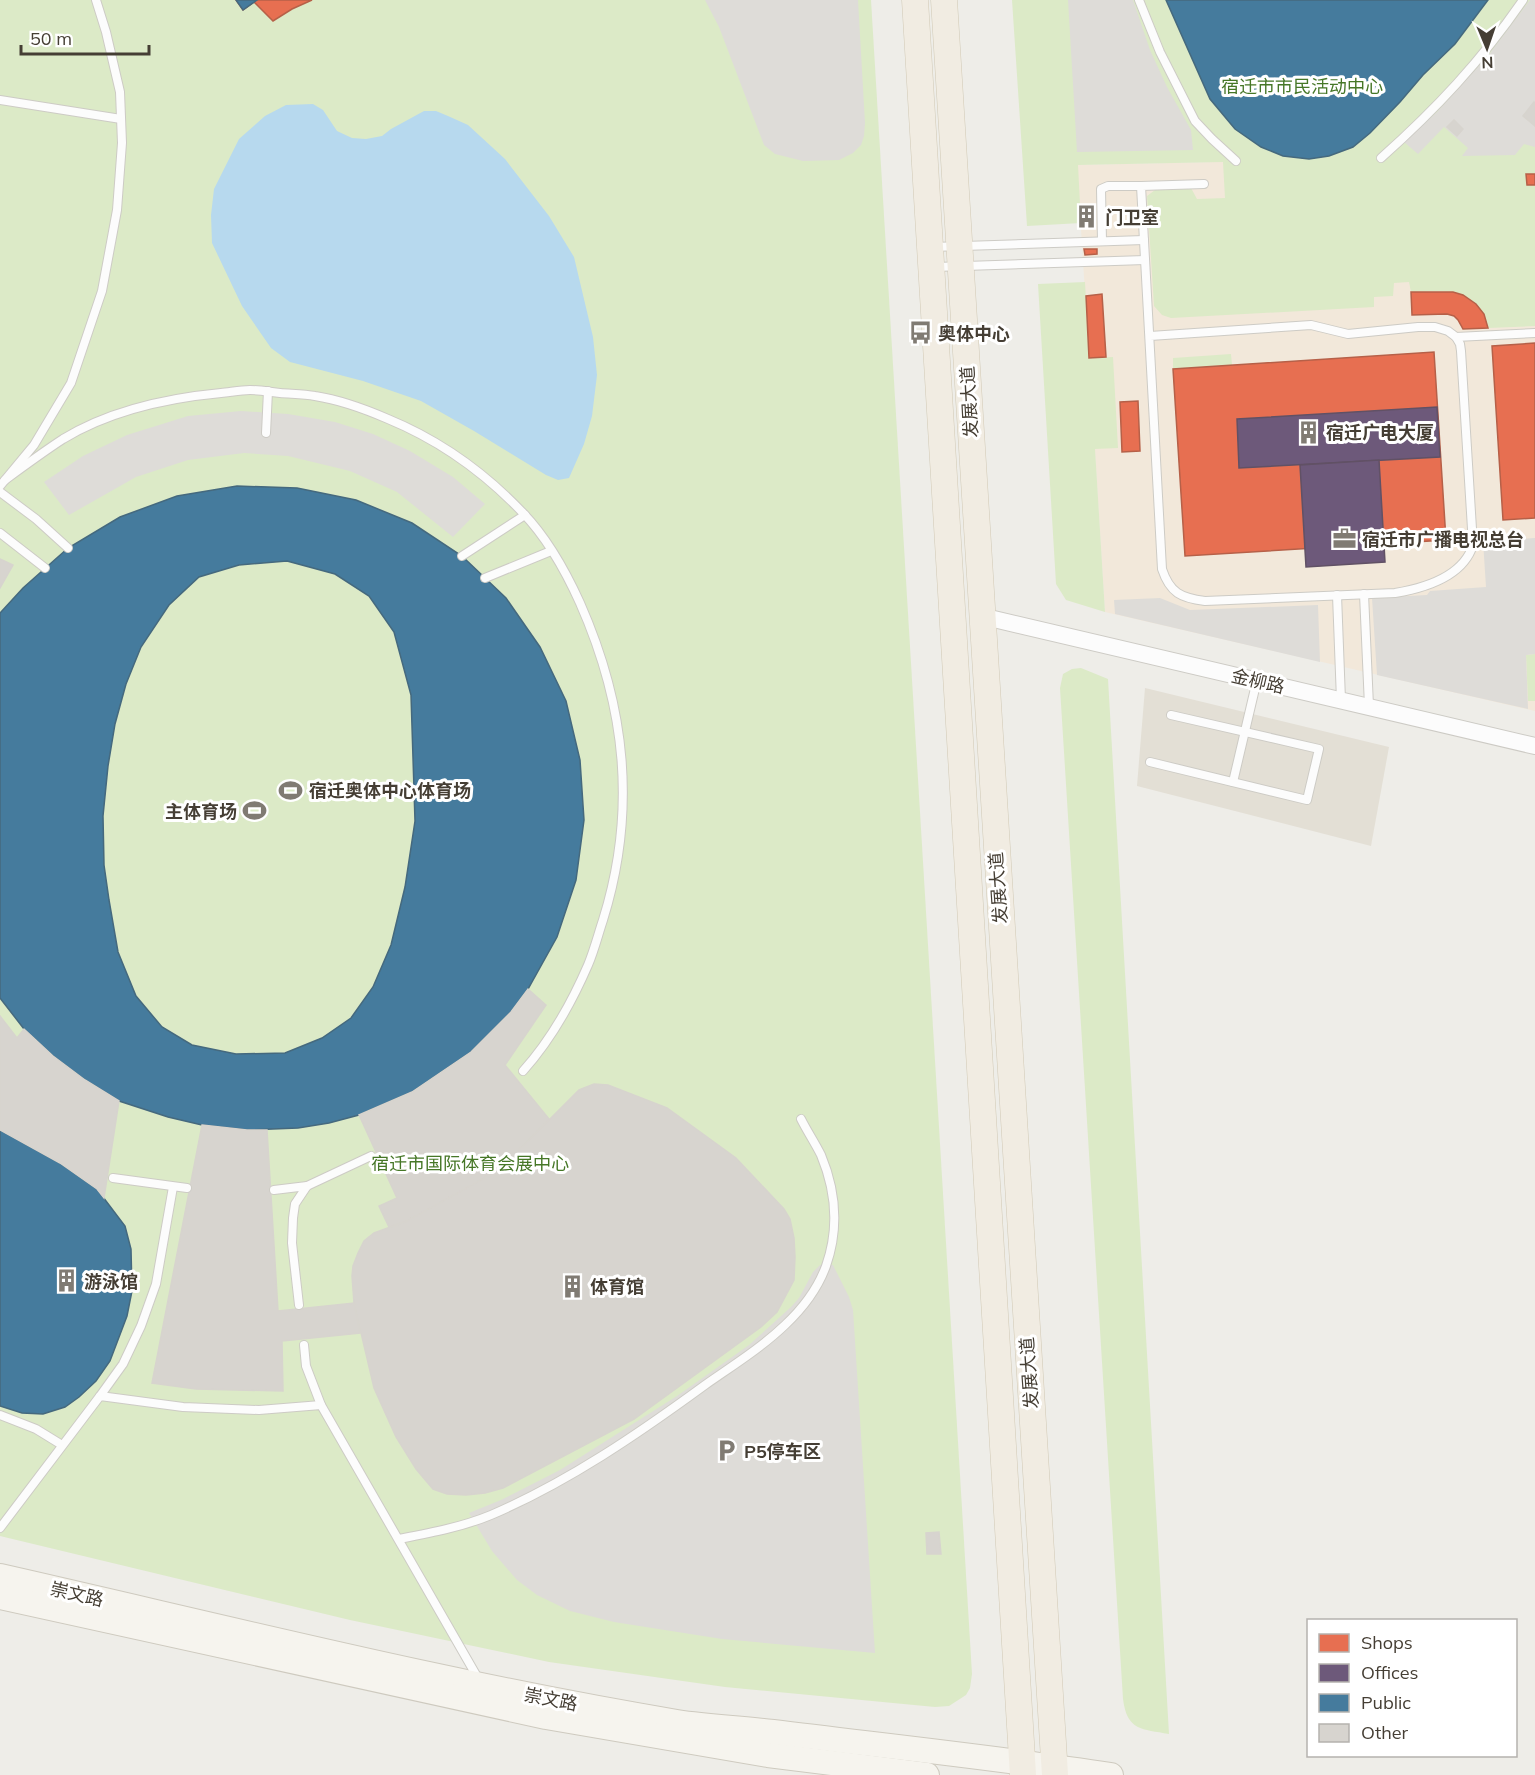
<svg xmlns="http://www.w3.org/2000/svg" width="1535" height="1775" font-family="Mulish,'Noto Sans SC',sans-serif">
  <style>
    .residential { fill: #e3dfd5 }
    .commercial { fill: #f2e8da }
    .green { fill: #dceac7 }
    .parking { fill: #dedcd8 }
    .water { fill: #b7d9ee }
    .shops { fill: #e76f51; stroke: #b66048; stroke-width: 1.5 }
    .offices { fill: #6d597a; stroke: #615165; stroke-width: 1.5 }
    .public { fill: #457b9d; stroke: #45697e; stroke-width: 1.5; fill-rule: evenodd }
    .building { fill: #d7d4cf; stroke: #d7d4ce; stroke-width: 1.5 }
    .lines { fill: none; stroke-linecap: round; stroke-linejoin: round }
    .lane-casing { stroke: #cdcbc5; stroke-width: 10 }
    .street-casing { stroke: #cdcbc5; stroke-width: 18 }
    .secondary-casing { stroke: #cecabf; stroke-width: 26 }
    .primary-casing { stroke: #d1c9b5; stroke-width: 27 }
    .lane { stroke: #fcfcfc; stroke-width: 8 }
    .street { stroke: #fcfcfc; stroke-width: 16 }
    .secondary { stroke: #f6f4ee; stroke-width: 24 }
    .primary { stroke: #f1ece2; stroke-width: 26 }
    .labels { text-anchor: middle; dominant-baseline: central; stroke-width: 6; stroke-linejoin: round; paint-order: stroke }
    .park-label { font-size: 18px; fill: #467727; stroke: #fff }
    .poi-label { font-size: 18px; font-weight: bold; fill: #453e34; stroke: #fff; text-anchor: start }
    .street-label { font-size: 18px; fill: #453e34; stroke: #fff }
  </style>
  <rect width="100%" height="100%" fill="#eeede8"/>
  <path class="residential" d="M1145 688 1389 747 1371 846 1137 786Z"/>
  <path class="commercial" d="M1535 155V711L1105 612 1077 165Z"/>
  <g class="green">
    <path d="M0 0H871L972 1674 970 1688 966 1695 949 1706 935 1707 725 1687 549 1662 350 1620 0 1536Z"/>
    <path d="M1012 0H1535V326L1488 328C1475 285 1448 292 1411 292L1409 282 1394 283 1393 296 1374 297V307L1171 318 1162 315 1154 306 1147 196 1155 190 1191 188 1197 199 1225 198 1223 162 1078 165 1081 223 1027 226Z"/>
    <path d="M1085 282 1089 358 1113 357 1118 448 1095 449 1105 612 1066 600 1056 584 1038 284Z"/>
    <path d="M1231 354 1232 365 1173 369V358Z"/>
    <path d="M1535 654V701H1528L1526 655Z"/>
    <path d="M1081 668 1108 679 1169 1734C1142 1729 1127 1731 1123 1699L1060 688 1063 674 1072 669Z"/>
  </g>
  <g class="parking">
    <path d="M705 0H858L865 123 864 136 861 145 853 153 839 160 803 161 775 154 764 145 719 27Z"/>
    <path d="M1068 0H1133L1150 50 1167 87 1191 130 1193 150 1077 152Z"/>
    <path d="M1530 0H1535V147L1524 144 1515 155 1462 156 1468 148 1444 127 1418 154 1404 142 1437 112 1488 56Z"/>
    <path d="M241 411 288 414 335 422 373 434 410 451 453 477 485 504 453 537 397 492 350 471 288 456 244 453 188 460 136 477 69 515 44 482 83 456 127 435 188 416Z"/>
    <path d="M1535 538V654L1526 655 1528 709 1377 675 1372 598 1427 595 1430 591 1486 587 1483 541Z"/>
    <path d="M1160 598 1190 610 1318 605 1320 662 1115 614 1114 600Z"/>
    <path d="M820 1265H833L849 1297 853 1310 875 1653 722 1639 614 1622 570 1611 537 1595 517 1580 492 1551 469 1513 501 1500 560 1470 677 1396 749 1345 791 1307 799 1298 813 1272Z"/>
  </g>
  <path class="water" d="M313 104 323 110 337 131 352 138 366 139 382 136 391 129 424 111H436L448 116 468 125 505 159 549 216 574 257 593 337 597 375 592 416 584 444 569 478 558 480 546 475 474 431 421 401 363 381 290 362 271 348 242 306 212 243 211 215 214 189 239 139 265 116 286 105Z"/>
  <g class="shops">
    <path d="M236 0H312L292 9 273 21 254 2 243 10Z"/>
    <path d="M1526 174H1535V185H1527Z"/>
    <path d="M1080 208H1092L1093 226 1081 227Z"/>
    <path d="M1084 249H1097V254L1085 255Z"/>
    <path d="M1411 292H1453L1463 295 1476 304 1484 314 1488 328 1463 329 1458 320 1454 316 1447 314 1412 315Z"/>
    <path d="M1102 294 1106 357 1089 358 1086 296Z"/>
    <path d="M1535 343V518L1503 520 1492 346Z"/>
    <path d="M1434 352 1446 540 1185 556 1173 369Z"/>
    <path d="M1138 401 1140 451 1122 452 1120 402Z"/>
  </g>
  <g class="offices">
    <path d="M1437 407 1440 457 1239 468 1237 419Z"/>
    <path d="M1379 460 1385 562 1306 567 1300 465Z"/>
  </g>
  <g class="public">
    <path d="M236 0H257L243 10Z"/>
    <path d="M1166 0H1488L1455 44 1423 75 1400 102 1370 133 1353 147 1329 156 1309 159 1283 156 1261 147 1235 129 1210 99Z"/>
    <path d="M237 486 297 488 356 500 412 523 462 556 506 598 540 647 566 701 580 760 584 820 576 880 557 937 528 989 511 1012 471 1052 412 1092 359 1115 329 1123 298 1128 247 1130 202 1125 168 1117 119 1101 85 1080 53 1056 24 1029 0 998V613L23 588 68 548 120 517 177 496ZM287 561 335 574 369 596 394 632 411 695 415 821 405 887 391 945 373 987 351 1018 322 1038 285 1053 236 1054 192 1045 162 1027 136 996 118 952 109 900 104 865 103 816 108 766 115 724 126 684 141 647 169 605 199 577 239 565Z"/>
    <path d="M0 1130 60 1163 97 1189 125 1226 131 1249 132 1291 127 1316 110 1361 96 1381 79 1397 65 1407 43 1414 22 1413 0 1406Z"/>
  </g>
  <g class="building">
    <path d="M1534 102 1535 103V126L1523 116Z"/>
    <path d="M1454 120 1463 129 1457 136 1447 127Z"/>
    <path d="M0 559 13 565 0 588Z"/>
    <path d="M528 989 546 1005 505 1065 549 1119 522 1147 483 1179 407 1221 389 1227 379 1206 397 1198 359 1115 412 1092 471 1052 511 1012Z"/>
    <path d="M0 1016 17 1038 24 1029 53 1056 85 1080 119 1101 104 1198 97 1189 60 1163 0 1130Z"/>
    <path d="M594 1084 608 1085 667 1108 736 1158 784 1209 790 1219 794 1238 795 1257 794 1280 777 1312 761 1327 634 1419 503 1488 485 1493 466 1495 447 1494 433 1489 416 1469 396 1437 374 1388 354 1303 352 1276 353 1266 358 1253 364 1241 374 1233 407 1221 483 1179 522 1147 579 1090Z"/>
    <path d="M202 1125 247 1130H267L278 1311 354 1303 360 1333 282 1341 283 1391 196 1389 152 1383Z"/>
    <path d="M939 1532 941 1554H927L926 1533Z"/>
  </g>
  <g class="lines">
    <defs>
      <g id="lane">
        <path d="M1139 0 1160 52 1195 121 1212 139 1236 161"/>
        <path d="M0 100 121 119"/>
        <path d="M1381 158C1436 109 1481 61 1523 0"/>
        <path d="M1102 241 1101 189 1108 186H1141"/>
        <path d="M932 247 1144 240"/>
        <path d="M935 267 1145 260"/>
        <path d="M1150 336 1311 325 1348 334 1418 327H1435L1448 331 1456 337 1460 344 1461 351 1473 545C1463 577 1425 588 1395 593L1205 601C1181 598 1170 593 1162 569L1141 186 1204 184"/>
        <path d="M1456 337 1535 333"/>
        <path d="M266 433 268 391"/>
        <path d="M5 480C24 466 43 452 63 439 109 411 168 398 221 393 231 392 241 390 250 390 260 390 270 392 280 393 292 394 304 394 315 396 341 400 365 409 388 419 439 440 486 474 523 513 548 539 566 572 580 603 626 707 637 811 603 920 598 935 594 951 588 965 572 1002 550 1041 523 1071"/>
        <path d="M0 486 34 445 71 383 102 291 117 210 122 143 120 92 106 32 96 0"/>
        <path d="M0 492 36 519 68 548"/>
        <path d="M0 533 45 568"/>
        <path d="M462 556 525 515"/>
        <path d="M485 578 551 551"/>
        <path d="M1364 594 1369 706"/>
        <path d="M1337 595 1341 700"/>
        <path d="M1150 762 1307 800 1319 749 1171 715"/>
        <path d="M1233 782 1257 680"/>
        <path d="M113 1178 187 1188"/>
        <path d="M274 1190 307 1186"/>
        <path d="M299 1305 292 1243 293 1218 295 1204 307 1186 371 1156"/>
        <path d="M304 1345 306 1366 321 1405"/>
        <path d="M100 1396 123 1364 141 1326 156 1284 173 1187"/>
        <path d="M0 1415 36 1429 62 1445"/>
        <path d="M0 1528 100 1396 183 1407 259 1410 321 1405 479 1680"/>
        <path d="M399 1539C430 1533 462 1527 491 1515 568 1482 638 1434 705 1385 732 1366 761 1348 785 1325 802 1309 818 1288 826 1266 839 1229 836 1191 821 1155 815 1143 807 1131 801 1119"/>
      </g>
      <path id="street" d="M981 616 1535 746"/>
      <g id="secondary">
        <path d="M0 1576C225 1627 449 1684 677 1722 709 1727 741 1728 773 1732 886 1746 999 1758 1111 1775"/>
        <path d="M0 1597 546 1717 768 1755 927 1775"/>
      </g>
      <g id="primary">
        <path d="M915 0 1023 1775"/>
        <path d="M944 0 1055 1775"/>
      </g>
    </defs>
    <use href="#lane" class="lane-casing"/>
    <use href="#street" class="street-casing"/>
    <use href="#secondary" class="secondary-casing"/>
    <use href="#primary" class="primary-casing"/>
    <use href="#lane" class="lane"/>
    <use href="#street" class="street"/>
    <use href="#secondary" class="secondary"/>
    <use href="#primary" class="primary"/>
  </g>
  <defs>
    <symbol id="building-bare" viewBox="-9 -9 18 18"><path d="M-4-6H4V6H1V3H-1V6H-4ZM-2.5-4.3h1.7v1.8h-1.7ZM.8-4.3h1.7v1.8H.8ZM-2.5-1h1.7V.8h-1.7ZM.8-1h1.7V.8H.8Z" fill="#807b73" stroke="#fff" stroke-width="2.5" paint-order="stroke"/></symbol>
    <symbol id="bus-bare" viewBox="-9 -9 18 18"><path d="M-5-6H5V4H4V6H2V4H-2V6H-4V4H-5ZM-3.5-4V0h7V-4ZM-3.5 1.2v1.5H-2V1.2ZM2 1.2v1.5H3.5V1.2Z" fill="#807b73" stroke="#fff" stroke-width="2.5" paint-order="stroke"/></symbol>
    <symbol id="office-bare" viewBox="-9 -9 18 18"><path d="M-6-3h4V-5.5h4V-3h4V5H-6ZM-1-4.5V-3h2v-1.5ZM-6 0V1H6V0Z" fill="#807b73" stroke="#fff" stroke-width="2.5" paint-order="stroke"/></symbol>
    <symbol id="stadium-bare" viewBox="-9 -9 18 18"><path d="M0-5a6.5 5 0 1 0 0 10a6.5 5 0 1 0 0-10ZM-3.5-1.8h7v3.6h-7Z" fill="#807b73" stroke="#fff" stroke-width="2.5" paint-order="stroke"/></symbol>
    <symbol id="parking-bare" viewBox="-9 -9 18 18"><path d="M-3.5-5.5H1a3.5 3.5 0 0 1 0 7H-1V5.5H-3.5ZM-1-3.4V-.6H.8a1.4 1.4 0 0 0 0-2.8Z" fill="#807b73" stroke="#fff" stroke-width="2.5" paint-order="stroke"/></symbol>
  </defs>
  <g fill-rule="evenodd">
    <use href="#building-bare" x="1070" y="200" width="33" height="33"/>
    <use href="#bus-bare" x="904" y="316" width="33" height="33"/>
    <use href="#building-bare" x="1292" y="416" width="33" height="33"/>
    <use href="#office-bare" x="1328" y="522" width="33" height="33"/>
    <use href="#stadium-bare" x="274" y="774" width="33" height="33"/>
    <use href="#stadium-bare" x="238" y="794" width="33" height="33"/>
    <use href="#building-bare" x="50" y="1264" width="33" height="33"/>
    <use href="#building-bare" x="556" y="1270" width="33" height="33"/>
    <use href="#parking-bare" x="710" y="1434" width="33" height="33"/>
  </g>
  <g class="labels">
    <g class="park-label">
      <text x="1302" y="86">宿迁市市民活动中心</text>
      <text x="470" y="1163">宿迁市国际体育会展中心</text>
    </g>
    <g class="poi-label">
      <text x="1105" y="217">门卫室</text>
      <text x="938" y="333">奥体中心</text>
      <text x="1326" y="432">宿迁广电大厦</text>
      <text x="1362" y="539">宿迁市广播电视总台</text>
      <text x="309" y="790">宿迁奥体中心体育场</text>
      <text x="237" y="811" text-anchor="end">主体育场</text>
      <text x="84" y="1281">游泳馆</text>
      <text x="590" y="1286">体育馆</text>
      <text x="744" y="1451">P5停车区</text>
    </g>
    <g class="street-label">
      <text transform="translate(969 402) rotate(-93)">发展大道</text>
      <text transform="translate(1258 681) rotate(13)">金柳路</text>
      <text transform="translate(998 888) rotate(-94)">发展大道</text>
      <text transform="translate(1029 1373) rotate(-94)">发展大道</text>
      <text transform="translate(77 1594) rotate(13)">崇文路</text>
      <text transform="translate(551 1699) rotate(11)">崇文路</text>
    </g>
  </g>
  <rect x="1307" y="1619" width="210" height="138" fill="#ffffff" stroke="#b5b2ae" stroke-width="1.5"/>
  <rect x="1319" y="1634" width="30" height="18" fill="#e76f51" stroke="#b5b2ae" stroke-width="1.5"/>
  <text x="1361" y="1649" font-size="18" fill="#453e34">Shops</text>
  <rect x="1319" y="1664" width="30" height="18" fill="#6d597a" stroke="#b5b2ae" stroke-width="1.5"/>
  <text x="1361" y="1679" font-size="18" fill="#453e34">Offices</text>
  <rect x="1319" y="1694" width="30" height="18" fill="#457b9d" stroke="#b5b2ae" stroke-width="1.5"/>
  <text x="1361" y="1709" font-size="18" fill="#453e34">Public</text>
  <rect x="1319" y="1724" width="30" height="18" fill="#d7d4cf" stroke="#b5b2ae" stroke-width="1.5"/>
  <text x="1361" y="1739" font-size="18" fill="#453e34">Other</text>
  <g transform="translate(1487 48) rotate(178)" stroke="#ffffff" stroke-width="4.5" paint-order="stroke">
  <path d="M0-4.5L10 22L0 15L-10 22Z" fill="#453e34"/>
  <text y="-9" font-size="16" font-weight="bold" text-anchor="middle" fill="#453e34">N</text>
  </g>
  <path d="M21 45v9h128v-9" fill="none" stroke="#453e34" stroke-width="3"/>
  <text x="30" y="45" font-size="18" fill="#453e34" stroke="#ffffff" stroke-width="4.5" paint-order="stroke">50 m</text>
</svg>
